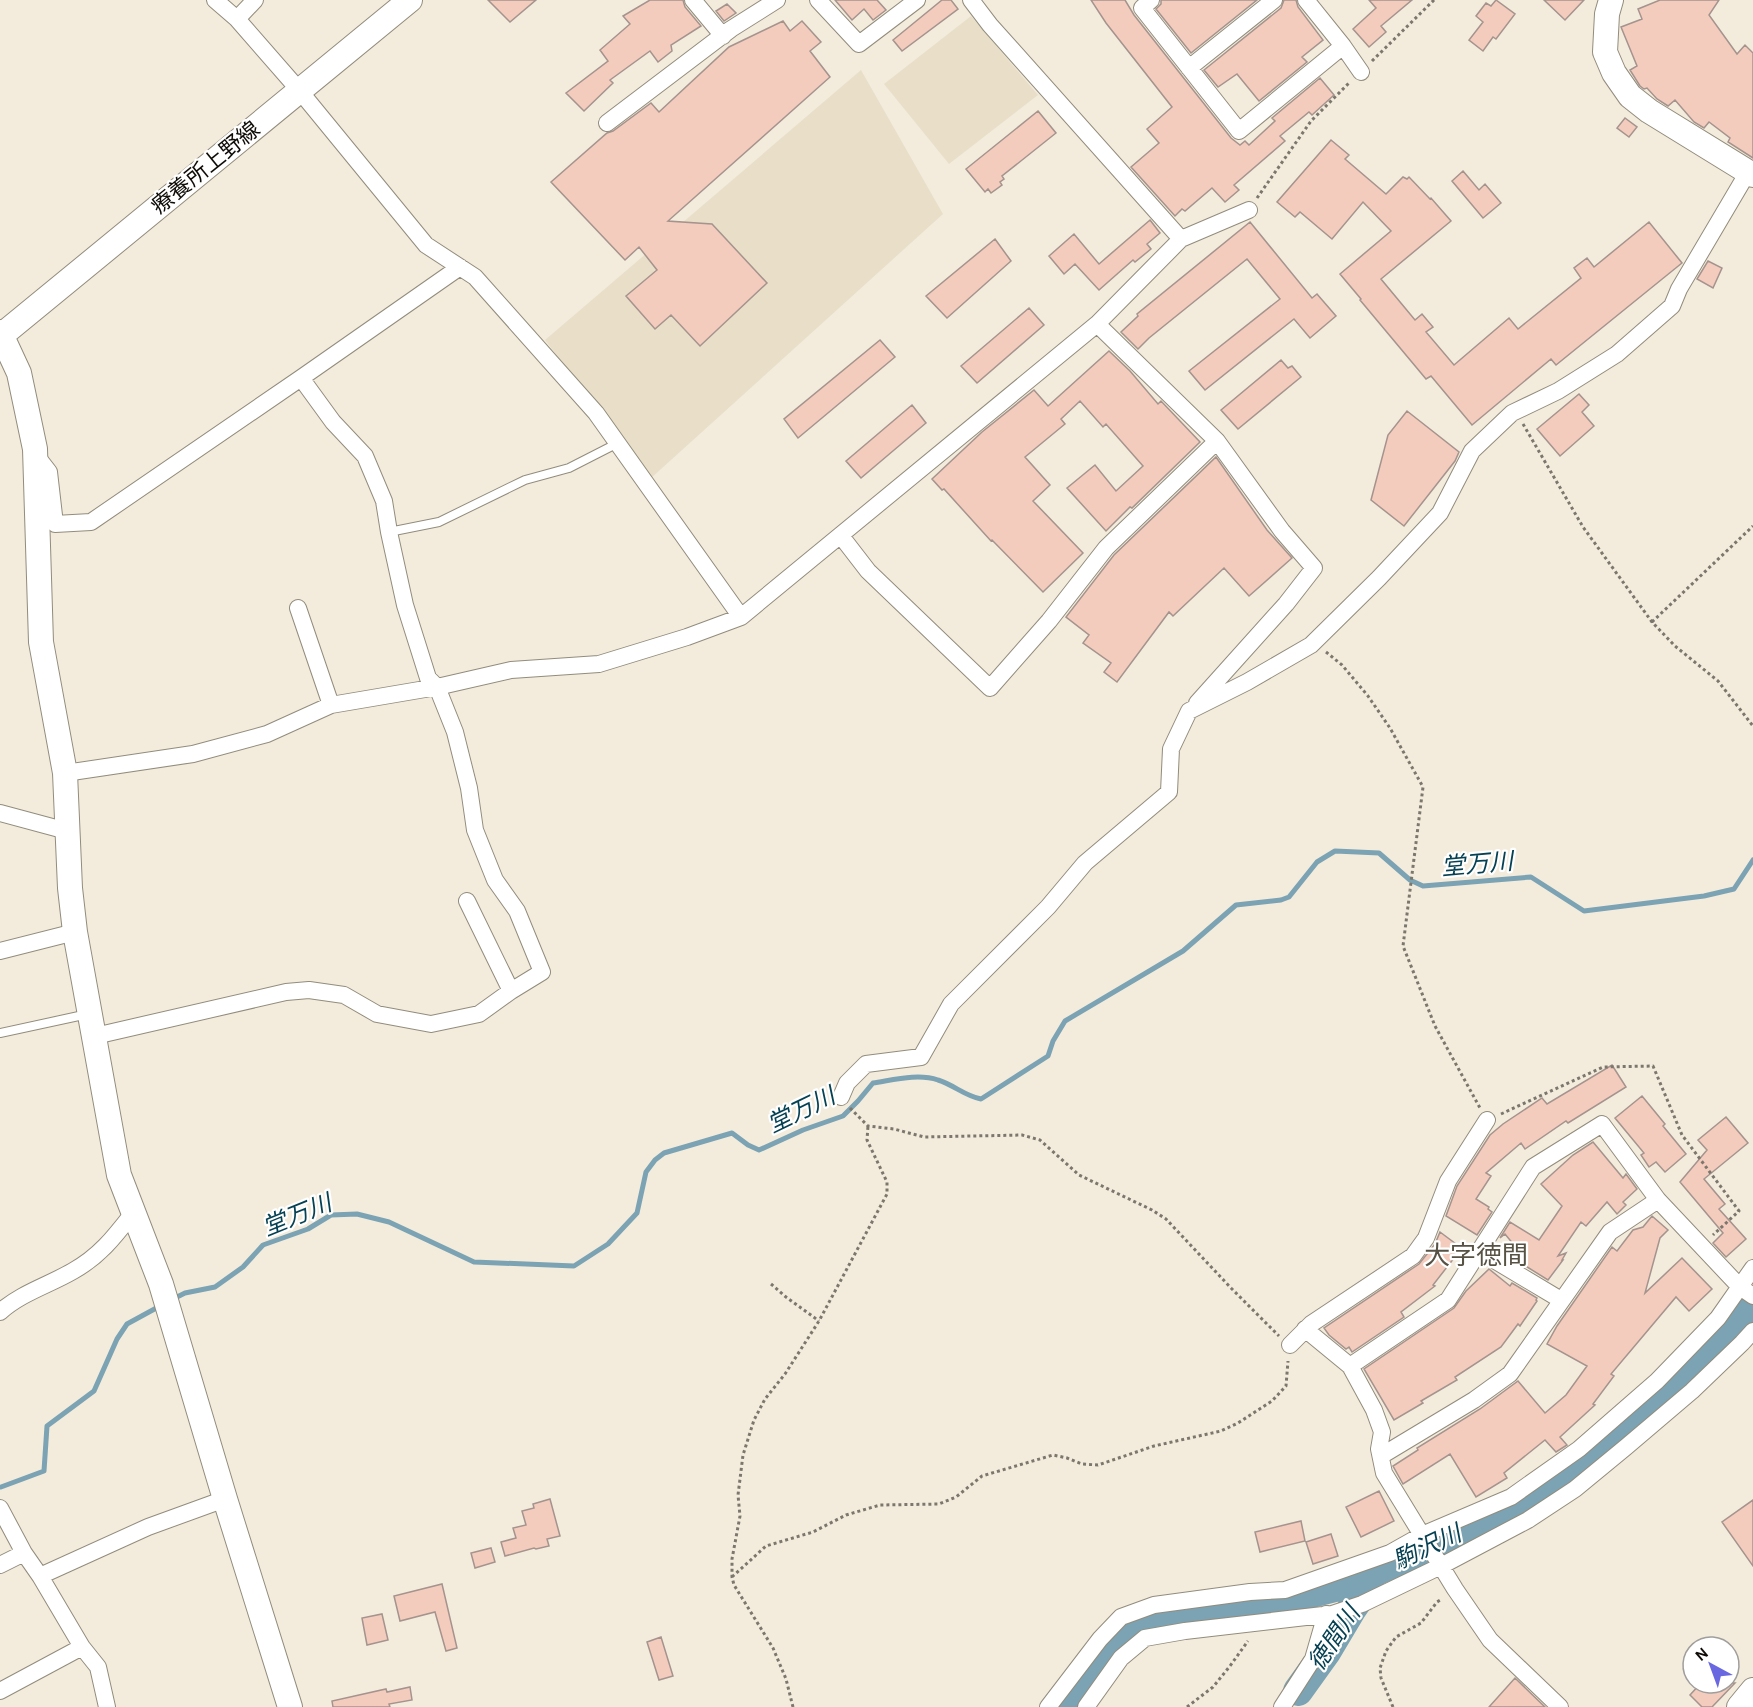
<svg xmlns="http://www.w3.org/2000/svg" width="1753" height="1707" font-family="Karla,'Noto Sans JP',sans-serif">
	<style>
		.built { fill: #e9dfc8 }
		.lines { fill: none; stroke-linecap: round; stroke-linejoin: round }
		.stream { stroke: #7ba3b3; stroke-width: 5 }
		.river { stroke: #7ba3b3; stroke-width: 30 }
		.building { fill: #f3ccbd; stroke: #a5938d; stroke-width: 1.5 }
		.lane-casing { stroke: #928c7d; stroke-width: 10 }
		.street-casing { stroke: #928c7d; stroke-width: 18 }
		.secondary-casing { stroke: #928c7d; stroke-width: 26 }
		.path { stroke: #7c776d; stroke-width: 3; stroke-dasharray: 3 3; stroke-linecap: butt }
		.lane { stroke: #fff; stroke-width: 8 }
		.street { stroke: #fff; stroke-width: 16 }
		.secondary { stroke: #fff; stroke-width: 24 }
		.labels { text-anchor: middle; stroke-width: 4.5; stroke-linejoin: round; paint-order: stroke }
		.street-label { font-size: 22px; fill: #0f0c07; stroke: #fff }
		.water-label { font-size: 24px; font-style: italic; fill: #054153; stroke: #fff }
		.quarter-label { font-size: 26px; fill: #575244; stroke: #fff }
	</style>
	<rect width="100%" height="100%" fill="#f3ecdc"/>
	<!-- built -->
	<path class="built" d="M971,16L1038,95L949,164L884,84Z
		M861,70L943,214L650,479L545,340Z"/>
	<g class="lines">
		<!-- stream -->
		<path class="stream" d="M171,1300L185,1293L215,1287L243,1267L263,1245L308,1229L331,1215L357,1214L389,1222L474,1262L574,1266L608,1244L637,1213L646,1172L655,1160L664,1153L732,1133L748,1145L759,1150L803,1130L843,1116L858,1101L873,1083C893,1080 918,1073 938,1080C954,1085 965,1096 981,1099L1048,1056L1053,1041L1065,1021L1183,951L1236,905L1281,900L1289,897L1317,862L1335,851L1379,853L1410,880L1423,886L1531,877L1584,911L1704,896L1734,889L1753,860
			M1,1487L44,1471L47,1426L94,1391L117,1339L127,1324L160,1306"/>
		<!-- river -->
		<path class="river" d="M1298,1691L1326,1652L1351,1610L1369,1584
			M1071,1707L1110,1649L1156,1618L1217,1617L1343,1585L1434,1546L1515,1507L1668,1394L1749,1314L1753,1307"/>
	</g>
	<!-- building -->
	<path class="building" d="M488,0H536L510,22Z
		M650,0H683L685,7L701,26L671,45L672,51L658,62L650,51L610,80L613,83L584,111L566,93L608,61L600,50L630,24L623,16Z
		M835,0H877L886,10L873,20L864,9L852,20Z
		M942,0H951L958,9L902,51L893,40Z
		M1091,0H1125L1134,15L1231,138L1240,145L1245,141L1249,145L1275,121L1272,118L1320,78L1334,95L1312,115L1309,112L1280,136L1285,141L1234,185L1239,190L1225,202L1212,188L1185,211L1182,209L1175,216L1131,167L1159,143L1147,129L1172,107L1106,23Z
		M1161,0H1257L1191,53L1156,9L1161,4Z
		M1284,0H1296L1298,7L1323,40L1302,57L1307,62L1259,101L1237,74L1218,87L1204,70L1281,8Z
		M1369,0H1412L1381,26L1386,32L1369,47L1353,29L1376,8Z
		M1496,0L1515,14L1496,39L1493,37L1483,51L1469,40L1483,22L1476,16L1486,3L1491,6Z
		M1544,0H1584L1565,20Z
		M1660,0H1719L1709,15L1737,54L1745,45L1753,53V158L1728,142L1730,138L1709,122L1704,128L1694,122L1675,100L1668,106L1657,99L1647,88L1644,89L1640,86L1630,70L1637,66L1621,27L1642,19L1638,9Z
		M727,4L736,13L724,21L716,11Z
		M783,21L790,31L802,21L821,42L810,51L830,77L668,221L712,224L767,283L700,346L671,315L655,329L626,296L657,270L639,247L625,260L551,182L607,133L613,131L651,103L659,112L729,47Z
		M1038,111L1056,133L1002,176L1004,179L1000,182L1002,185L991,193L988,189L985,192L966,169Z
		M1625,118L1637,127L1629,137L1617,128Z
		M1331,140L1349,155L1345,159L1386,194L1403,177L1407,179L1409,177L1430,199L1431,198L1451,221L1381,279L1415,320L1422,314L1433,327L1426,332L1454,365L1509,318L1518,329L1581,278L1574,268L1587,258L1594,267L1649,222L1682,263L1556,365L1551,359L1472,425L1431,376L1426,379L1360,300L1361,299L1340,274L1391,231L1363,202L1332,239L1300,212L1295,217L1277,202Z
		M1463,171L1479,190L1485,184L1501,203L1483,218L1452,181Z
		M1150,220L1160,233L1147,244L1151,249L1135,262L1133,260L1099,290L1075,264L1064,274L1049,256L1074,234L1099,264Z
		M1250,222L1312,298L1317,294L1336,316L1310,338L1294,319L1205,390L1189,371L1280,299L1247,259L1149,338L1138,349L1121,332L1138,316L1137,314Z
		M995,239L1011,261L947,318L926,296Z
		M1708,261L1722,268L1713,288L1697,279Z
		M1029,308L1044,325L977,383L961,366Z
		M880,340L895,357L798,438L784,419Z
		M1109,351L1130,371L1158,404L1161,401L1200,442L1132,508L1130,507L1106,531L1067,488L1095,465L1116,491L1143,466L1106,424L1103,427L1080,401L1061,419L1065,424L1025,457L1050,485L1033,501L1083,553L1043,592L992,540L991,541L944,489L942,490L932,479L982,432L1034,390L1048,406Z
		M1281,360L1288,368L1292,366L1301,377L1238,429L1221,410Z
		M1579,394L1589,405L1582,412L1594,426L1560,456L1537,429Z
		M912,405L926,423L861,478L846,461Z
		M1407,411L1459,452L1455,461L1404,526L1371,500L1388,435Z
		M1216,457L1267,530L1292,558L1249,596L1224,568L1173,616L1169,612L1117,682L1104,672L1111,663L1083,643L1089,635L1066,617L1114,555Z
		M1612,1065L1626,1087L1568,1123L1566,1121L1525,1149L1521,1143L1486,1173L1491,1176L1476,1199L1489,1207L1488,1209L1492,1212L1477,1235L1446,1216L1457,1186L1490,1135L1503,1124L1542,1098L1547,1104Z
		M1642,1096L1665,1124L1663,1126L1686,1154L1665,1172L1656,1162L1649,1167L1641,1155L1644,1153L1615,1118Z
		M1726,1117L1748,1143L1704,1179L1725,1204L1719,1209L1746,1239L1726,1257L1713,1243L1723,1233L1680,1182L1707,1150L1698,1140Z
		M1593,1142L1623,1178L1626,1174L1637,1189L1623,1202L1626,1205L1617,1214L1607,1202L1586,1226L1581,1222L1558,1256L1566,1253L1562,1260H1563L1548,1280L1524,1265L1525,1263L1506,1252L1514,1245L1505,1234L1500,1238L1510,1222L1539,1240L1562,1206L1541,1184L1573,1155Z
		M1652,1216L1668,1230L1660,1238L1645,1293L1682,1258L1712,1289L1689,1311L1676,1297L1611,1374L1614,1376L1593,1404L1595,1405L1560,1437L1567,1445L1556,1452L1545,1440L1504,1473L1507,1478L1476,1497L1450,1454L1403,1484L1393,1466L1418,1450L1417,1448L1480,1409L1518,1381L1545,1413L1566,1395L1587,1366L1547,1344L1557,1326L1612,1247L1617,1251L1633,1230L1643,1227Z
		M1440,1232L1460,1247L1457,1252L1458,1253L1433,1285L1435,1286L1401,1312L1404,1317L1352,1352L1349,1347L1346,1349L1329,1335L1324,1328L1419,1264L1435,1244Z
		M1489,1269L1510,1286L1512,1283L1537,1298L1536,1300L1537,1301L1520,1326L1518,1324L1501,1347L1455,1377L1457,1380L1421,1401L1423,1403L1394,1420L1364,1369L1454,1308L1466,1291Z
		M1379,1491L1394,1521L1361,1537L1346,1507Z
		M550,1499L560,1536L547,1539L549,1546L536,1549L534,1548L505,1556L501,1542L516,1538L513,1528L526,1525L522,1511L534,1508L533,1504Z
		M1753,1500V1566L1722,1522Z
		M1301,1521L1305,1541L1260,1552L1255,1532Z
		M1331,1534L1338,1556L1313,1564L1306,1542Z
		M491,1548L495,1562L475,1568L471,1553Z
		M442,1584L457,1648L446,1651L435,1612L400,1621L394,1596Z
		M382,1614L388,1640L367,1645L362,1618Z
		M661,1637L673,1676L659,1680L647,1642Z
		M1515,1678L1545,1707H1489Z
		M1701,1683H1735L1712,1707H1702L1690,1695Z
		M410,1687L412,1700L389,1704L390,1707H333L332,1701L386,1689L387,1692Z"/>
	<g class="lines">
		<defs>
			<path id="lane" d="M389,532L439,522L525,480L569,468L618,443
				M0,1033L88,1014"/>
			<path id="street" d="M215,0L237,19L299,90L426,245L475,277L596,413L741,617
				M693,0L723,36
				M818,0L859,44L917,0
				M971,0L990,25L1181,239
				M1151,0L1142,8L1239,131L1343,46L1306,0
				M237,19L255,0
				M1343,46L1361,72
				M1189,68L1274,0
				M607,123L731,29L777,0
				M1097,324L1217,441L1282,531L1314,568L1286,604L1197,703
				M35,454L49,472L55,524L91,522L301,378L460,267
				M841,536L868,571L990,688L1049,621L1106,548L1217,441
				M298,608L331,705
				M65,773L193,754L267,734L331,705L437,687L511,670L599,664L687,637L741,617L1097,324L1181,239L1249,210
				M0,813L67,831
				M467,901L511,991
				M0,951L75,932
				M95,1036L286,992L309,990L344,995L377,1014L431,1024L479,1014L511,991L542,972L517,911L495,880L475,830L469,788L455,732L437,687L428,678L405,605L389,532L384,501L365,456L333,422L301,378
				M841,1097L847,1083L866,1064L921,1057L951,1004L1048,907L1085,863L1169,792L1171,749L1189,711L1247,682L1311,645L1379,578L1440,513L1472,451L1512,413L1558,391L1617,354L1672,306L1679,289L1748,172
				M1479,1251L1561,1300
				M0,1312C21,1293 49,1285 73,1271C100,1256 115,1236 133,1213
				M1305,1329L1350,1366L1374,1410L1382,1432L1379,1449L1384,1473L1455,1589L1490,1640L1560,1707
				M1290,1345L1311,1324L1413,1256L1426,1238L1448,1181L1487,1120
				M1350,1366L1448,1300L1533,1167L1602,1124L1658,1200L1740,1287L1753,1296
				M1381,1456L1474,1400L1510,1374L1610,1232L1658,1200
				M0,1508L24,1553L40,1576L82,1647L98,1667L107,1707
				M0,1565L24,1553
				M40,1576L148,1527L225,1499
				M0,1691L82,1647
				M1048,1707L1100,1639L1121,1617L1154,1605L1250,1592L1285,1590L1390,1553L1422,1535L1511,1497L1579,1449L1657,1381L1718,1318L1753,1268
				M1086,1707L1121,1658L1145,1638L1185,1631L1332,1614L1362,1604L1441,1566L1528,1520L1575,1489L1626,1447L1692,1391L1742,1343L1753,1331
				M1282,1707L1313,1659L1326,1614"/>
			<path id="secondary" d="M1611,0L1607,14L1605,52L1614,73L1630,96L1649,111L1753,175
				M0,332L19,373L35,449L41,642L65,773L70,888L75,932L119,1175L161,1284L225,1499L290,1707
				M2,335L410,0
				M1739,1707L1753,1690"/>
		</defs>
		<!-- lane casing -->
		<use href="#lane" class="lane-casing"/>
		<!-- street casing -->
		<use href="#street" class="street-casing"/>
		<!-- secondary casing -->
		<use href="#secondary" class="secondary-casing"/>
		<!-- path -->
		<path class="path" d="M1372,61L1434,0
			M1257,198L1311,121L1350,82
			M1523,424L1583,527L1652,622L1675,646L1718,681L1753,726
			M1652,622L1753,526
			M1326,652L1342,665L1368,696L1390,728L1423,787L1403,946L1435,1026L1480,1108
			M850,1108L868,1126L894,1129L924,1137L1022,1135L1040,1140L1079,1175L1152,1210L1166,1219L1231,1288L1279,1336
			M1501,1114L1603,1067L1653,1066L1682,1135L1739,1211L1713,1235
			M771,1284L786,1297L819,1321
			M732,1577L766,1546L813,1532L846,1515L880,1505L939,1504L956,1497L982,1476L1053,1455L1067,1458L1082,1464L1098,1465L1154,1446L1221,1431L1238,1423L1272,1401L1286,1386L1288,1361
			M793,1707L786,1679L773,1648L734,1585L732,1577V1559L740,1516L738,1495L743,1455L754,1420L765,1399L785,1374L819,1321L887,1194V1182L867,1140L868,1126
			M1187,1707L1213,1687L1230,1666L1248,1641
			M1393,1707L1381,1678L1380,1668L1386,1651L1396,1637L1421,1623L1437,1602L1442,1599"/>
		<!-- lane -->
		<use href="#lane" class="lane"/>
		<!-- street -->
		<use href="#street" class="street"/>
		<!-- secondary -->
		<use href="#secondary" class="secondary"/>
	</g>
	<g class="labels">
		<!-- street labels -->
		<g class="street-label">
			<text transform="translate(205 167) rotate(-39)" y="8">療養所上野線</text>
		</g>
		<!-- water labels -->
		<g class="water-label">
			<text transform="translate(1477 864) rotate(-5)" y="8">堂万川</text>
			<text transform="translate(801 1110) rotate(-26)" y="8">堂万川</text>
			<text transform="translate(297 1215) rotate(-22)" y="8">堂万川</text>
			<text transform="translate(1427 1547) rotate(-25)" y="8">駒沢川</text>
			<text transform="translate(1334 1638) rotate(-56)" y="8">徳間川</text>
		</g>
		<!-- quarter labels -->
		<g class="quarter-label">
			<text x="1476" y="1264">大字徳間</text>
		</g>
	</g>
	<!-- north arrow -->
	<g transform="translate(1711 1665) rotate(319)"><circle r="28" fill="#ffffff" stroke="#9f9e9c" stroke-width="1.5"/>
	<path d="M0-4.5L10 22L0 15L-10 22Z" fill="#6a68e1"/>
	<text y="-9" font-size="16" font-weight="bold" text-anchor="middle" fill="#0f0c07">N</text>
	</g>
</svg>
